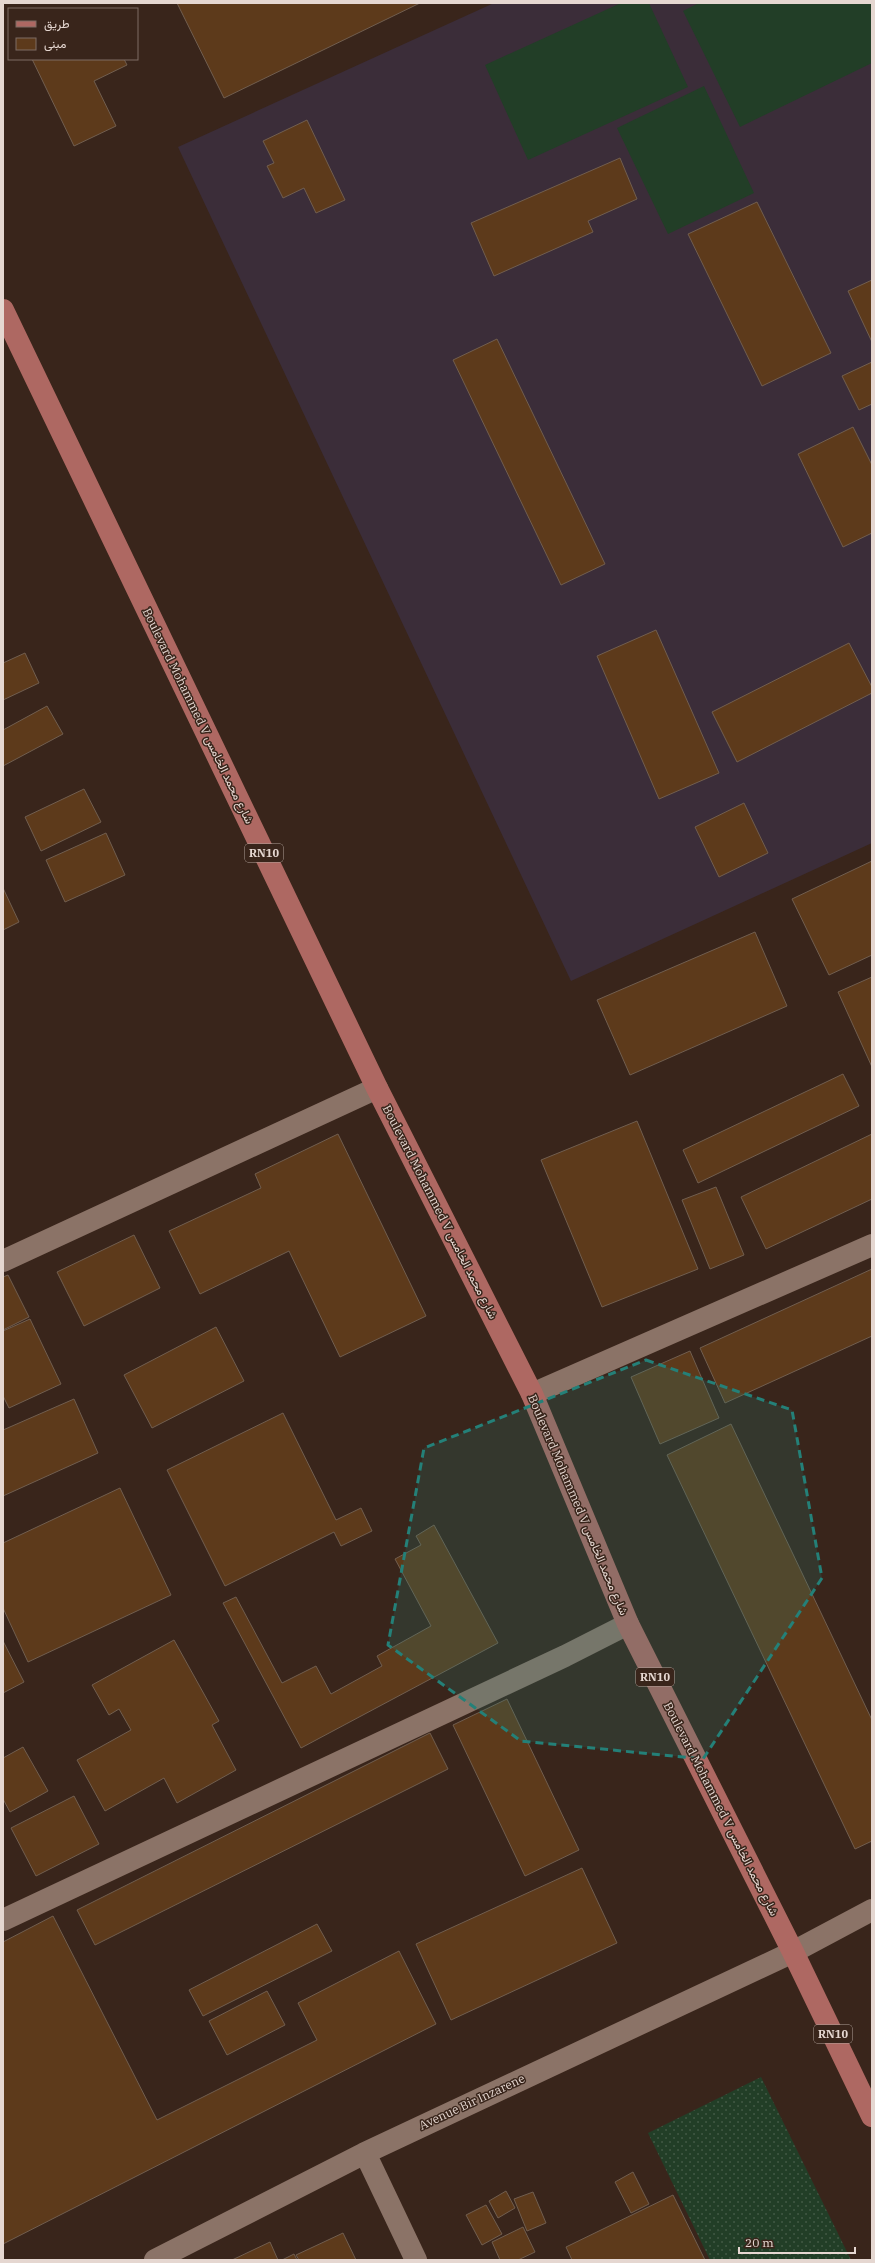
<svg xmlns="http://www.w3.org/2000/svg" width="875" height="2263" font-family="'IBM Plex Serif',Vazirmatn,serif">
	<style>
		.education { fill: #3b2d39 }
		.grass { fill: #223e27 }
		.garden { fill: url(#garden-dots) }
		.building { fill: #5d3a1b; stroke: #715e4f }
		.lines { fill: none; stroke-linecap: round; stroke-linejoin: round }
		.minor { stroke: #8b7367; stroke-width: 22 }
		.major { stroke: #ae6862; stroke-width: 22 }
		.marked { fill: #248078; fill-opacity: 0.2; stroke: #248078; stroke-width: 3; stroke-dasharray: 8 5; stroke-linejoin: round }
		.labels { text-anchor: middle; stroke-width: 3; stroke-linejoin: round; paint-order: stroke }
		.shield { fill: #39251b; stroke: #b1a29a; stroke-width: 1 }
		.shield-label { font-size: 11px; font-weight: bold; fill: #e5d7d1 }
		.street-label { font-size: 12px; fill: #e5d7d1; stroke: #39251b }
	</style>
	<defs>
		<pattern id="garden-dots" width="8" height="8" patternUnits="userSpaceOnUse"><rect width="8" height="8" fill="#223e27"/><path d="M2 2h.1M6 6h.1" fill="none" stroke="#425945" stroke-width="1.8" stroke-linecap="round"/></pattern>
	</defs>
	<rect width="100%" height="100%" fill="#39251b"/>
	<!-- education -->
	<path class="education" d="M494,3H872V843L571,981L178,147Z"/>
	<!-- grass -->
	<path class="grass" d="M621,3H649L688,87L528,160L485,65Z
		M699,3H872V63L740,127L683,11Z
		M704,86L754,193L668,234L617,128Z"/>
	<!-- garden -->
	<path class="garden" d="M761,2077L851,2260H710L648,2133Z"/>
	<!-- building -->
	<path class="building" d="M177,3H420L224,98Z
		M32,59H124L127,65L94,81L116,126L74,146Z
		M307,120L345,200L316,213L304,188L283,198L267,166L274,163L263,141Z
		M620,158L637,199L588,221L593,232L494,276L471,223Z
		M757,202L831,353L762,386L688,234Z
		M872,280V342L848,291Z
		M497,339L605,564L561,585L453,360Z
		M872,362V404L859,410L842,376Z
		M853,427L872,465V533L843,547L798,454Z
		M656,630L719,773L659,799L597,656Z
		M849,643L872,687V693L737,762L712,712Z
		M25,653L39,683L3,700V663Z
		M47,706L63,734L3,766V730Z
		M84,789L101,822L41,851L25,817Z
		M744,803L768,853L719,877L695,827Z
		M106,833L125,875L65,902L46,860Z
		M872,861V955L829,975L792,899Z
		M3,888L19,922L3,930Z
		M755,932L787,1006L630,1075L597,1000Z
		M872,977V1067L838,992Z
		M843,1074L859,1106L698,1183L683,1150Z
		M637,1121L698,1269L602,1307L541,1160Z
		M338,1134L426,1316L340,1357L289,1251L200,1294L169,1231L261,1188L255,1174Z
		M872,1134V1199L766,1249L741,1197Z
		M716,1187L744,1255L710,1269L682,1200Z
		M134,1235L160,1288L84,1326L57,1272Z
		M872,1269V1336L725,1403L700,1348Z
		M8,1275L29,1317L3,1330V1277Z
		M30,1319L61,1384L9,1408L3,1396V1331Z
		M216,1327L244,1381L152,1428L124,1375Z
		M690,1351L719,1418L660,1444L631,1377Z
		M74,1399L98,1453L3,1496V1430Z
		M283,1413L336,1520L361,1508L372,1531L341,1546L334,1532L225,1586L167,1470Z
		M731,1424L872,1720V1841L855,1849L667,1455Z
		M120,1488L171,1595L28,1662L3,1608V1543Z
		M434,1525L498,1643L301,1748L223,1603L236,1597L282,1683L316,1666L331,1694L382,1666L377,1656L431,1626L395,1559L421,1545L416,1536Z
		M174,1640L219,1721L212,1725L236,1770L177,1803L164,1778L105,1811L77,1760L131,1730L119,1709L109,1715L92,1685Z
		M3,1641L24,1682L3,1693Z
		M507,1699L579,1850L525,1876L453,1725Z
		M430,1733L448,1769L95,1945L77,1910Z
		M23,1747L48,1791L10,1812L3,1799V1758Z
		M74,1796L99,1844L36,1876L11,1828Z
		M582,1868L617,1943L451,2020L416,1944Z
		M53,1916L157,2120L317,2040L298,2003L399,1951L436,2024L3,2244V1942Z
		M317,1924L332,1951L203,2016L189,1990Z
		M267,1991L285,2025L227,2055L209,2021Z
		M633,2172L649,2204L631,2213L615,2182Z
		M506,2191L515,2208L498,2218L489,2201Z
		M533,2192L546,2223L527,2231L514,2199Z
		M673,2195L705,2260H572L566,2247Z
		M486,2205L502,2234L482,2245L466,2215Z
		M523,2227L535,2252L518,2260H500L492,2242Z
		M343,2233L356,2260H299L296,2255Z
		M270,2242L278,2260H232Z
		M294,2254L297,2260H282Z"/>
	<g class="lines">
		<!-- minor -->
		<path class="minor" d="M3,1261L377,1088
			M532,1394L872,1245
			M3,1920L565,1656L628,1624
			M365,2153L416,2260
			M155,2260L365,2153L793,1952L872,1910"/>
		<!-- major -->
		<path class="major" d="M3,310L377,1088L532,1394L628,1624L793,1952L872,2116"/>
	</g>
	<!-- marked area -->
	<path class="marked" d="M646,1360L792,1410L822,1578L703,1759L521,1741L388,1645L424,1448Z"/>
	<g class="labels">
		<!-- shield labels -->
		<g class="shield">
			<rect x="245" y="844" width="38" height="18" rx="3"/>
			<rect x="636" y="1668" width="38" height="18" rx="3"/>
			<rect x="814" y="2025" width="38" height="18" rx="3"/>
		</g>
		<g class="shield-label">
			<text x="264" y="857">RN10</text>
			<text x="655" y="1681">RN10</text>
			<text x="833" y="2038">RN10</text>
		</g>
		<!-- street labels -->
		<g class="street-label">
			<text transform="translate(198 716) rotate(64)" y="4">Boulevard Mohammed V شارع محمد الخامس</text>
			<text transform="translate(440 1212) rotate(63)" y="4">Boulevard Mohammed V شارع محمد الخامس</text>
			<text transform="translate(578 1505) rotate(67)" y="4">Boulevard Mohammed V شارع محمد الخامس</text>
			<text transform="translate(721 1809) rotate(63)" y="4">Boulevard Mohammed V شارع محمد الخامس</text>
			<text transform="translate(472 2102) rotate(-25)" y="4">Avenue Bir Inzarene</text>
		</g>
	</g>
	<!-- border -->
	<rect width="875" height="2263" fill="none" stroke="#e5d7d1" stroke-width="8"/>
	<!-- legend -->
	<rect x="8" y="8" width="130" height="52" fill="#39251b" stroke="#7e6c64"/>
	<rect x="16" y="21" width="20" height="6" fill="#ae6862" stroke="#7e6c64"/>
	<text x="44" y="28" font-size="12" fill="#e5d7d1">طريق</text>
	<rect x="16" y="38" width="20" height="12" fill="#5d3a1b" stroke="#7e6c64"/>
	<text x="44" y="48" font-size="12" fill="#e5d7d1">مبنى</text>
	<!-- scale -->
	<path d="M739 2247v6h116v-6" fill="none" stroke="#e5d7d1" stroke-width="2"/>
	<text x="745" y="2247" font-size="12" fill="#e5d7d1" stroke="#39251b" stroke-width="3" paint-order="stroke">20 m</text>
</svg>
